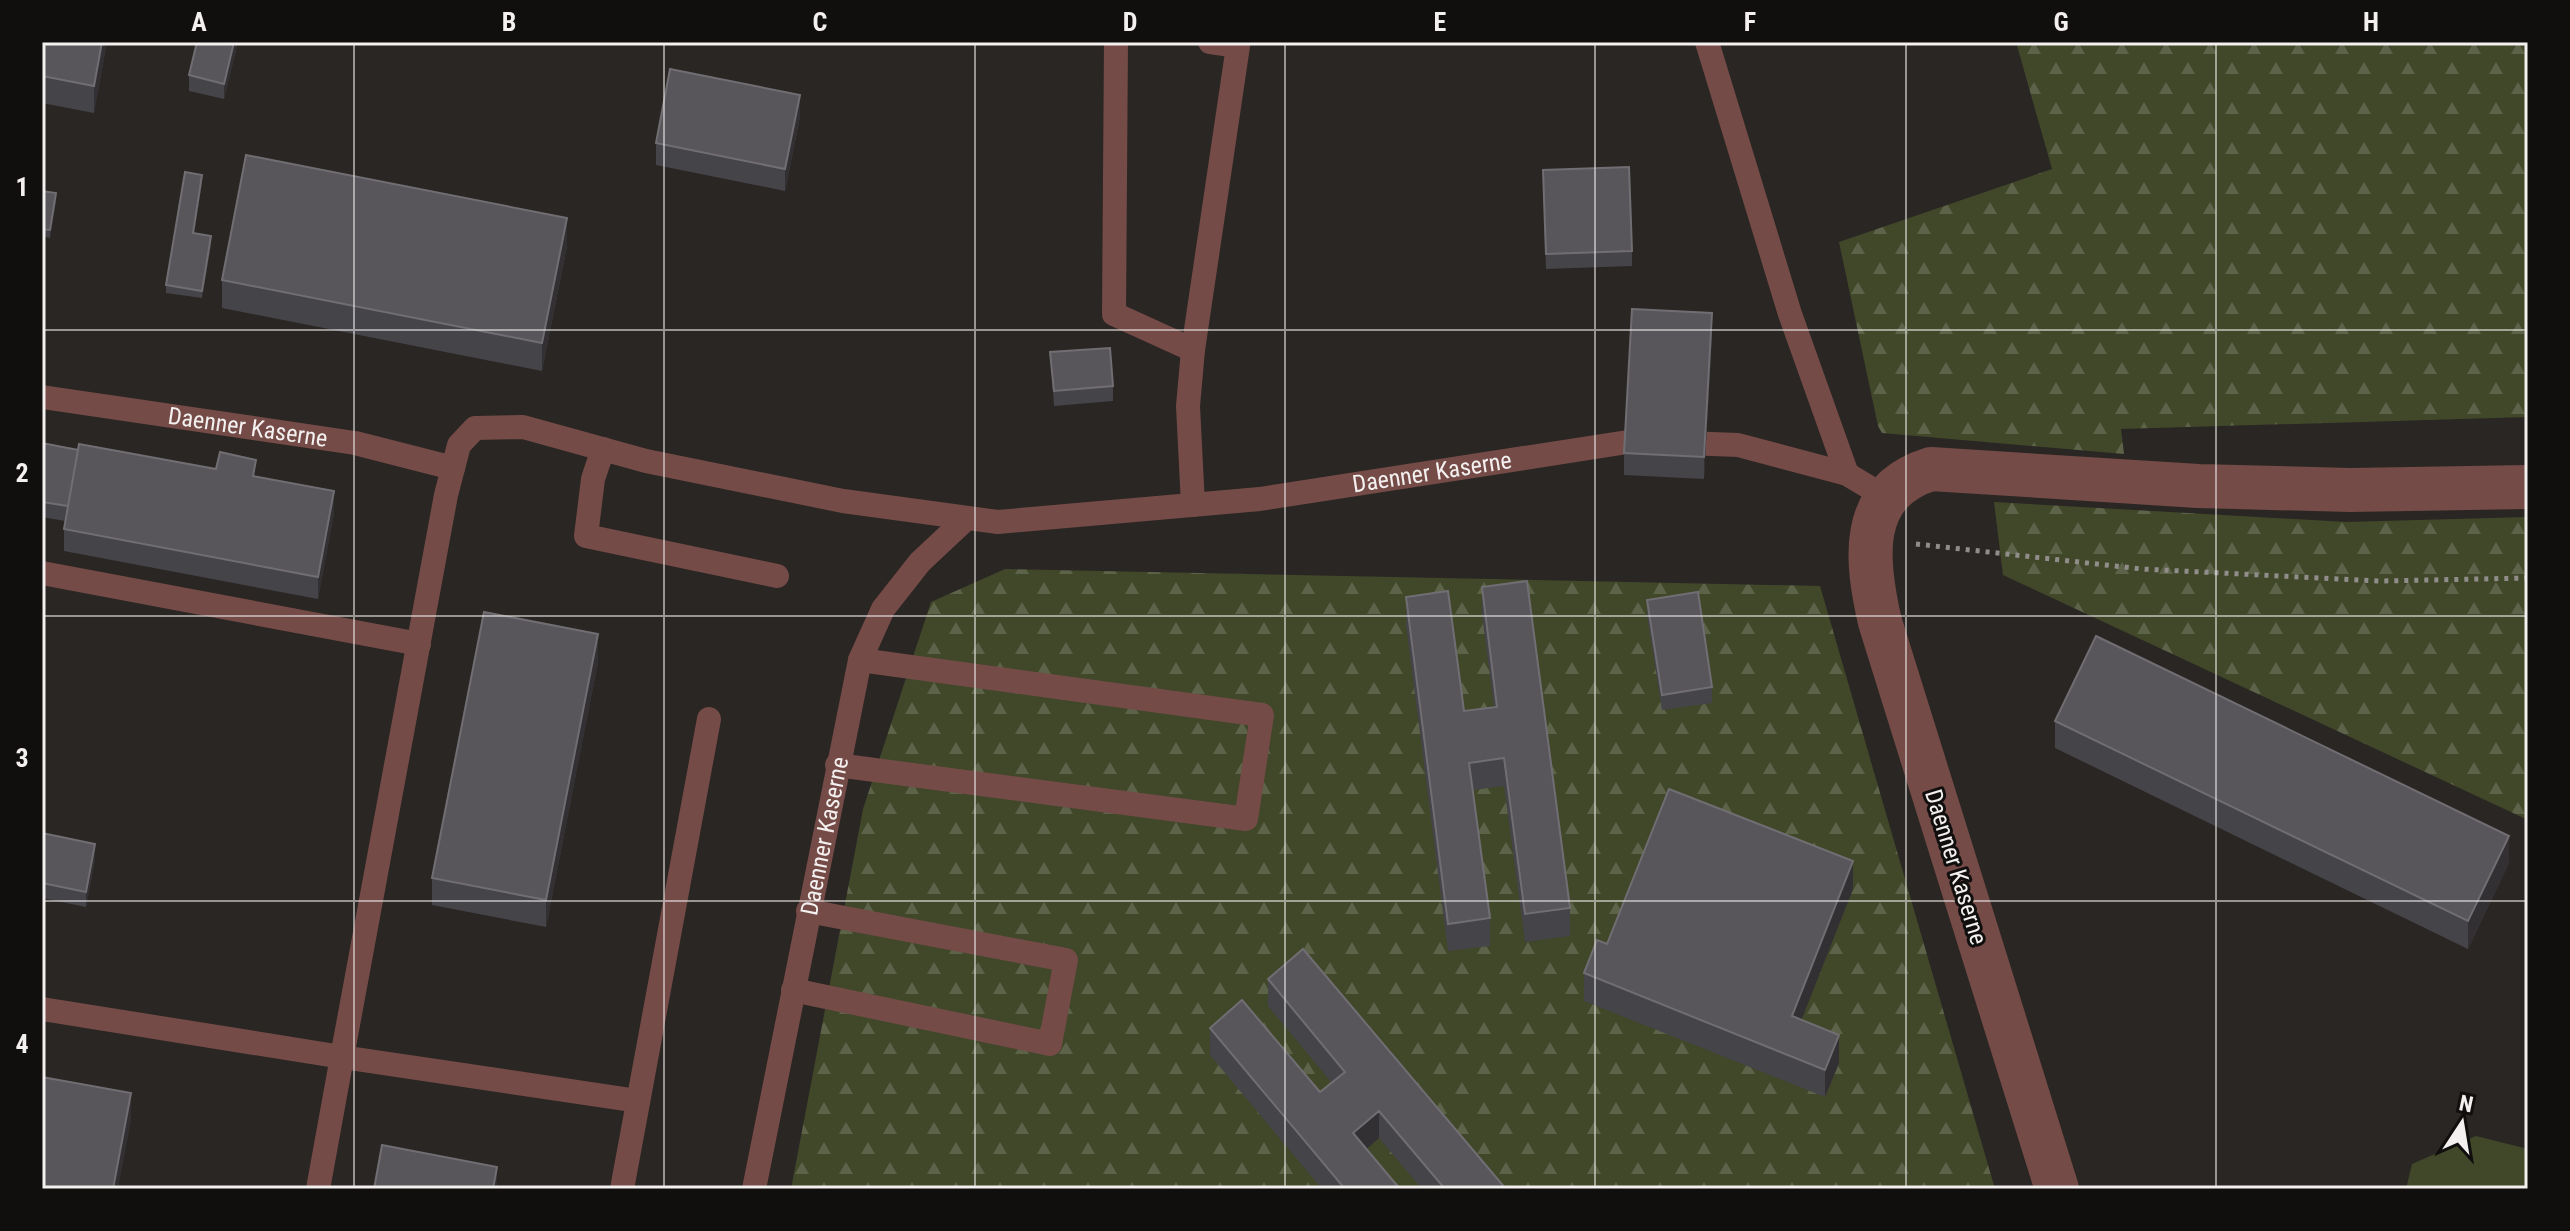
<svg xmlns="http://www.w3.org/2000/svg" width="2570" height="1231" font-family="'Roboto Condensed',sans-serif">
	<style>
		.forest { fill: url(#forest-firs) }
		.green { fill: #404829 }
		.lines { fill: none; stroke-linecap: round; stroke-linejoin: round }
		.path { stroke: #918d8b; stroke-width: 5; stroke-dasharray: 4 6; stroke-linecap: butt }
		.service { stroke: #744b47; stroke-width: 24 }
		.minor { stroke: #744b47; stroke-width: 44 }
		.wall { fill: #454449 }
		.shaded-wall { fill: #323032 }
		.building { fill: #58565a; stroke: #706e72; stroke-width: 2 }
		.grid { fill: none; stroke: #f3f0ef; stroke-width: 2; stroke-opacity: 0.55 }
		.labels { text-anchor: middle; stroke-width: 6; stroke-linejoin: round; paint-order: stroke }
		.street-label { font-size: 24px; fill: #f3f0ef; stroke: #110f0e }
		.neatline { fill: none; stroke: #f3f0ef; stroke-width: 3 }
		.grid-label { font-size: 26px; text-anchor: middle; font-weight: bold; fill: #f3f0ef }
	</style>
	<defs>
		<pattern id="forest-firs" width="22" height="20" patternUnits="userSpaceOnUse" patternTransform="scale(2)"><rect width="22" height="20" fill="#404829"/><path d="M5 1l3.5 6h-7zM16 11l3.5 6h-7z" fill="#5c6348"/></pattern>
	</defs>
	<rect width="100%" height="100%" fill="#2a2623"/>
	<!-- forest -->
	<path class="forest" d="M2016,42H2528V417L2121,429L2124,454L1882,433L1878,426L1839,242L2052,169Z
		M1994,502L2346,522L2528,517V820L2003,575Z
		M1005,569L1820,586L1995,1189H791L863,809L931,602Z"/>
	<!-- green -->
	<path class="green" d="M2476,1136L2528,1149V1189H2406L2412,1164Z"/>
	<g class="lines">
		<!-- path -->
		<path class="path" d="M1916,544L2142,569L2380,581L2528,578"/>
		<!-- service -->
		<g class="service">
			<path d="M1116,42L1114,314L1193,350"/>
			<path d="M1707,42L1790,314L1847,474"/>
			<path id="s1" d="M42,397L355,443L453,468"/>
			<path d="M603,449L593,479L586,536L777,576"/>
			<path d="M1193,505L1188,406L1193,350L1238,46L1210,42"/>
			<path d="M42,573L419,644"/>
			<path d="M837,765L1246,819L1262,715L860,660"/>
			<path d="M793,990L1050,1044L1066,960L808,911"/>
			<path d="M42,1009L342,1057L318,1189"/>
			<path id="s2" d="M638,1101L342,1057L446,495L459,445L475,428L523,427L646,461L843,501L998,522L1260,499L1634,441L1738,445L1847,474L1887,498"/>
			<path d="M622,1189L709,719"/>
			<path id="s3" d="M754,1189L860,660L883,609L920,562L967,518"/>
		</g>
		<!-- minor -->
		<path class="minor" d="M2057,1189L1880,622C1866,561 1857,492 1931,469L2198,486L2350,490L2528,487"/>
	</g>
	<!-- wall -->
	<path class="wall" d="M42,42H107L94,113L42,103Z
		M238,42L224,99L189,91V75Z
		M800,117L785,191L656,165V143Z
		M202,183L194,233L211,244L202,298L166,293V285Z
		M1543,185L1632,251V266L1546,269Z
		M42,191L56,201L50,238L42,236Z
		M567,246L542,371L222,308V280Z
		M1712,335L1704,479L1624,475V453Z
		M1050,352L1113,386V401L1054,406Z
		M42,443L256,477L334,513L318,599L64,551V529L65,521L42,517Z
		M1482,587L1570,908V936L1525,942L1504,786L1473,790L1490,918V946L1448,951L1406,625V597L1464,711L1494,707L1482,615Z
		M1647,600L1712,687V703L1662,710L1647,615Z
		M598,662L546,927L432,905V878Z
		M2055,721L2509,863L2468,949L2055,748Z
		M42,833L95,859L86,907L42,898Z
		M1853,889L1801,1020L1839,1063L1825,1097L1584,1001V973Z
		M1268,979L1506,1189H1422L1379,1138L1366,1149L1400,1189H1322L1210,1055V1028L1320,1092L1332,1083L1268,1006Z"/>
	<!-- shaded-wall -->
	<path class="shaded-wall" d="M102,42H107L94,113V86Z
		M234,42H238L224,99V84Z
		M800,95V117L785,191V169Z
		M202,175V183L193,241V233Z
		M56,193V201L50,238V230Z
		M567,218V246L542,371V343Z
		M211,236V244L202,298V291Z
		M1712,313V335L1704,479V457Z
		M334,491V513L318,599V577Z
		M598,634V662L546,927V900Z
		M2509,836V863L2468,949V921Z
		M95,844V859L86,907V892Z
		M1853,861V889L1792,1044V1016Z
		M1839,1035V1063L1825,1097V1070Z
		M131,1093V1121L118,1189H113Z
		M1379,1111V1138L1353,1161V1133Z
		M497,1167V1189H493Z"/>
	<!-- building -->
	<path class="building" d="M42,42H102L94,86L42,76Z
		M197,42H234L224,84L189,75Z
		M670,69L800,95L785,169L656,143Z
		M246,155L567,218L542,343L222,280Z
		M1629,167L1632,251L1546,254L1543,170Z
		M185,172L202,175L193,233L211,236L202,291L166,285Z
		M42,191L56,193L50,230L42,229Z
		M1632,309L1712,313L1704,457L1624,453Z
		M1110,348L1113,386L1054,391L1050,352Z
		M42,443L78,450L68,506L42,502Z
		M79,444L216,469L220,452L256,460L253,476L334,491L318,577L64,529Z
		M1527,581L1570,908L1525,914L1504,758L1469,763L1490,918L1448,924L1406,597L1448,591L1464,711L1497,707L1482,587Z
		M1698,592L1712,687L1662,695L1647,600Z
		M484,612L598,634L546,900L432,878Z
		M2096,636L2509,836L2468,921L2055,721Z
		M1669,789L1853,861L1792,1016L1839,1035L1825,1070L1584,973L1597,940L1607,944Z
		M42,833L95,844L86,892L42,883Z
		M1303,949L1506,1189H1445L1379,1111L1353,1133L1400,1189H1345L1210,1028L1242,1000L1320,1092L1345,1072L1268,979Z
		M42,1077L131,1093L113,1189H42Z
		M382,1145L497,1167L493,1189H374Z"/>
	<!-- grid -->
	<path class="grid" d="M354,42V1189M664,42V1189M975,42V1189M1285,42V1189M1595,42V1189M1906,42V1189M2216,42V1189M42,330H2528M42,616H2528M42,901H2528"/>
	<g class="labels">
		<!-- street labels -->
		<g class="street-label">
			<text dy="8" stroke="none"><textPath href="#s1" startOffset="208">Daenner Kaserne</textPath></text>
			<text dy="8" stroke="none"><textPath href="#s2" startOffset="1916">Daenner Kaserne</textPath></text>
			<text dy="8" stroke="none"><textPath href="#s3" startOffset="360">Daenner Kaserne</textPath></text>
			<text transform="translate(1956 867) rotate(73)" y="8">Daenner Kaserne</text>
		</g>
	</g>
	<!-- border -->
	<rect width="2570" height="1231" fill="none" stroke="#110f0e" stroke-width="88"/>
	<!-- north arrow -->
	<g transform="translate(2462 1123) rotate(12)" stroke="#110f0e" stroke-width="6" paint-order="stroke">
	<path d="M0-6L14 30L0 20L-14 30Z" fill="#f3f0ef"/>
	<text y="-12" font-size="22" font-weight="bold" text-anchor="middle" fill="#f3f0ef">N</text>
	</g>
	<rect x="44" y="44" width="2482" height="1143" class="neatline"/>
	<g class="grid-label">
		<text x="199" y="31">A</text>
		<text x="509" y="31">B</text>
		<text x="820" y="31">C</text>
		<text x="1130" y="31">D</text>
		<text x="1440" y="31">E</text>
		<text x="1750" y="31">F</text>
		<text x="2061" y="31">G</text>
		<text x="2371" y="31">H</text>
		<text x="22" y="196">1</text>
		<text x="22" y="482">2</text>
		<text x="22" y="767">3</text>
		<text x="22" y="1053">4</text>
	</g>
</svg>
